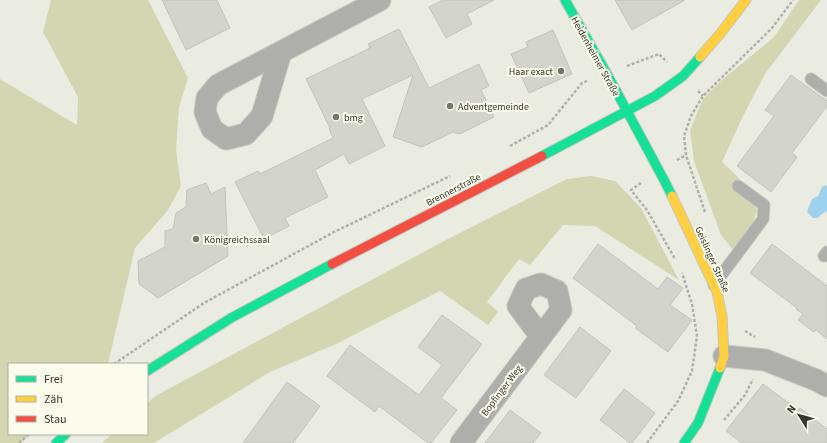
<svg xmlns="http://www.w3.org/2000/svg" width="827" height="443" font-family="'Source Sans 3',sans-serif">
	<style>
		.green { fill: #d4d6b2 }
		.water { fill: #9ed1ee }
		.building { fill: #d3d5cd; stroke: #c3c4bd }
		.lines { fill: none; stroke-linecap: round; stroke-linejoin: round }
		.lane-casing { stroke: #c5c7bf; stroke-width: 13 }
		.street-casing { stroke: #c5c7bf; stroke-width: 23 }
		.fast-casing { stroke: #c5c7bf; stroke-width: 11 }
		.slow-casing { stroke: #c5c7bf; stroke-width: 11 }
		.jam-casing { stroke: #c5c7bf; stroke-width: 11 }
		.path { stroke: #afb0ab; stroke-width: 2.5; stroke-dasharray: 3 2; stroke-linecap: butt }
		.lane { stroke: #aeaeaa; stroke-width: 11 }
		.street { stroke: #aeaeaa; stroke-width: 21 }
		.fast { stroke: #16e098; stroke-width: 9 }
		.slow { stroke: #ffcf43; stroke-width: 9 }
		.jam { stroke: #f24e42; stroke-width: 9 }
		.poi-dot { fill: #76766f; stroke: #fbfcec; stroke-width: 1.5 }
		.labels { text-anchor: middle; stroke-width: 4; stroke-linejoin: round; paint-order: stroke }
		.street-label { font-size: 10px; fill: #373731; stroke: #fbfcec }
		.poi-label { font-size: 10px; fill: #373731; stroke: #fbfcec; text-anchor: start }
	</style>
	<rect width="100%" height="100%" fill="#eaece2"/>
	<!-- green -->
	<path class="green" d="M51,0H148L188,78L179,107L176,150L181,186L168,210L135,248L108,364H9V434H31L21,443H0V79L77,125L78,97L43,32Z
		M799,0H821L765,74L744,114L722,162L737,176L757,210L753,224L733,250L721,235L694,161L690,130L703,99L723,79L774,37Z
		M591,176L615,181L641,208L679,280L595,226L563,225L530,265L519,259L487,302L498,312L488,325L440,291L334,345L270,372L154,443H102L112,434H147V403L157,395L444,241L567,179Z"/>
	<!-- water -->
	<path class="water" d="M825,185L827,186V211L822,214L818,218H813L807,212L810,204L812,199L818,196L822,187Z"/>
	<!-- building -->
	<path class="building" d="M162,0H217L230,28L186,50Z
		M443,0H494L467,14L472,24L446,38L429,7Z
		M615,0H685L632,30Z
		M399,29L429,88L479,64L489,86L481,90L494,117L460,134L453,132L422,147L393,137L413,75L362,99L385,146L349,164L344,154L315,170L328,197L285,218L289,226L264,239L235,182L258,171L260,174L333,138L329,129L330,128L306,79L370,48L368,44Z
		M553,30L572,74L529,93L511,54L528,47L526,42Z
		M791,75L827,101V106L792,153L797,157L771,192L737,166L774,116L765,110Z
		M206,183L211,194L225,187L228,256L158,298L139,284L138,261L165,247V231L173,229L176,213L186,207L187,190Z
		M598,244L658,289L667,277L683,288L670,305L692,320L668,352L635,328L637,326L573,278Z
		M772,244L827,286V339L816,330L814,332L798,320L803,314L796,309L797,308L750,273Z
		M442,315L482,344L441,398L457,410L431,443H428L379,406L375,412L327,376L350,345L419,395L442,365L418,347Z
		M580,327L611,351L576,398L544,375Z
		M287,382L320,406L293,443H243Z
		M763,384L798,410L800,408L827,429V443H742L726,431Z
		M624,389L655,413L632,443H630L600,420Z
		M510,410L541,433L533,443H485Z"/>
	<g class="lines">
		<defs>
			<path id="lane" d="M811,79L827,91
				M824,256L827,252
				M714,285L763,219L764,205L738,186"/>
			<path id="street" d="M281,52L262,116L246,134L226,139L212,129L205,112L207,98L218,85L380,0
				M724,356L765,360L816,380L827,386
				M461,443L561,310L557,291L541,284L526,289L518,306L541,337"/>
			<path id="fast" d="M565,0L607,74L664,180L672,196
				M542,156L655,96L683,76L700,57
				M147,371L231,318L332,264
				M56,443L66,434
				M684,443L698,423L720,368"/>
			<path id="slow" d="M700,57L720,34L746,0
				M672,196L717,292L722,316L724,356L720,368"/>
			<path id="jam" d="M332,264L542,156"/>
		</defs>
		<!-- lane casing -->
		<use href="#lane" class="lane-casing"/>
		<!-- street casing -->
		<use href="#street" class="street-casing"/>
		<!-- fast casing -->
		<use href="#fast" class="fast-casing"/>
		<!-- slow casing -->
		<use href="#slow" class="slow-casing"/>
		<!-- jam casing -->
		<use href="#jam" class="jam-casing"/>
		<!-- path -->
		<path class="path" d="M627,66L659,54L667,62
			M698,91L703,96
			M510,146L548,125L582,83L587,81
			M677,160L686,155
			M641,183L631,190L647,210L675,259
			M705,212L686,155L684,136L691,116L703,96L772,28L793,0
			M745,331L755,337
			M114,364L204,303L334,232L450,176
			M724,420L745,395L753,379
			M19,443L29,434
			M647,443L678,401L692,371L697,336L692,304L682,273"/>
		<!-- lane -->
		<use href="#lane" class="lane"/>
		<!-- street -->
		<use href="#street" class="street"/>
		<!-- fast -->
		<use href="#fast" class="fast"/>
		<!-- slow -->
		<use href="#slow" class="slow"/>
		<!-- jam -->
		<use href="#jam" class="jam"/>
	</g>
	<!-- markers -->
	<g class="poi-dot">
		<circle cx="561" cy="71" r="4"/>
		<circle cx="450" cy="106" r="4"/>
		<circle cx="336" cy="117" r="4"/>
		<circle cx="196" cy="239" r="4"/>
	</g>
	<g class="labels">
		<!-- street labels -->
		<g class="street-label">
			<text transform="translate(596 56) rotate(61)" y="4">Heidenheimer Straße</text>
			<text transform="translate(453 189) rotate(-27)" y="4">Brennerstraße</text>
			<text transform="translate(713 259) rotate(66)" y="4">Geislinger Straße</text>
			<text transform="translate(501 390) rotate(-53)" y="4">Bopfinger Weg</text>
		</g>
		<!-- poi labels -->
		<g class="poi-label">
			<text x="553" y="75" text-anchor="end">Haar exact</text>
			<text x="458" y="110">Adventgemeinde</text>
			<text x="344" y="121">bmg</text>
			<text x="204" y="243">Königreichssaal</text>
		</g>
	</g>
	<!-- legend -->
	<rect x="8" y="363" width="140" height="72" fill="#fbfcec" stroke="#adada1"/>
	<rect x="16" y="376" width="20" height="6" fill="#16e098" stroke="#adada1"/>
	<text x="44" y="383" font-size="12" fill="#373731">Frei</text>
	<rect x="16" y="396" width="20" height="6" fill="#ffcf43" stroke="#adada1"/>
	<text x="44" y="403" font-size="12" fill="#373731">Zäh</text>
	<rect x="16" y="416" width="20" height="6" fill="#f24e42" stroke="#adada1"/>
	<text x="44" y="423" font-size="12" fill="#373731">Stau</text>
	<!-- north arrow -->
	<g transform="translate(799 415) rotate(307)" stroke="#fbfcec" stroke-width="3" paint-order="stroke">
	<path d="M0-3L7 15L0 10L-7 15Z" fill="#373731"/>
	<text y="-6" font-size="11" font-weight="bold" text-anchor="middle" fill="#373731">N</text>
	</g>
</svg>
